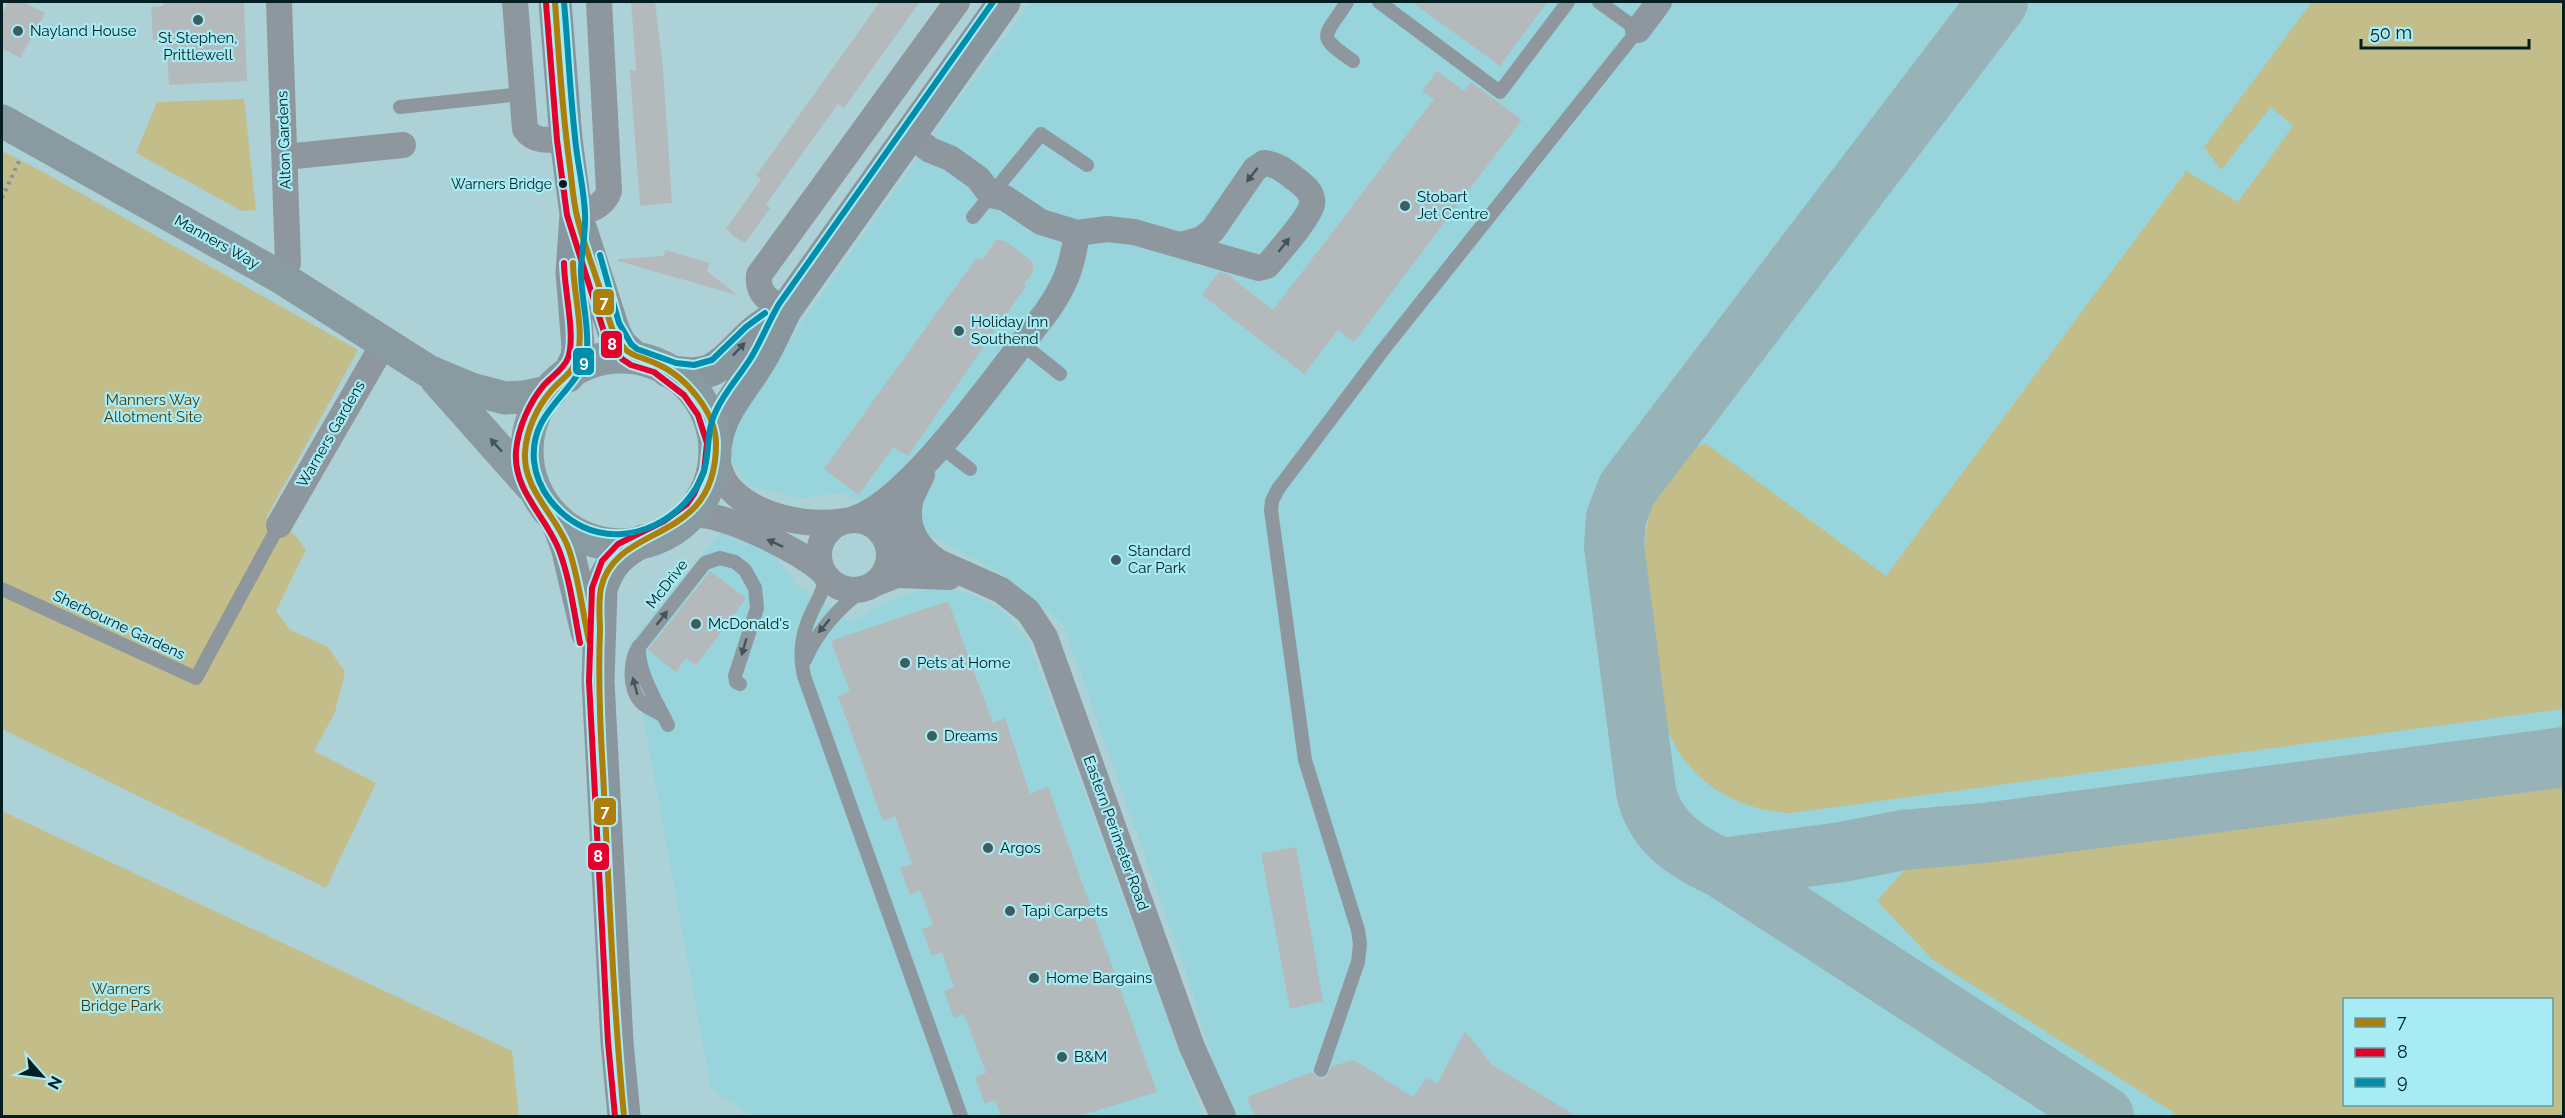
<svg xmlns="http://www.w3.org/2000/svg" width="2565" height="1118" font-family="Raleway,sans-serif">
	<style>
		.built { fill: #98d4dc; fill-rule: evenodd }
		.green { fill: #c3bd8a; fill-rule: evenodd }
		.lines { fill: none; stroke-linecap: round; stroke-linejoin: round }
		.taxiway { stroke: #97b3b8; stroke-width: 60 }
		.building { fill: #b4babb }
		.path { stroke: #869398; stroke-width: 4; stroke-dasharray: 3 4.5; stroke-linecap: butt }
		.lane { stroke: #8f979e; stroke-width: 14 }
		.street { stroke: #8f979e; stroke-width: 26 }
		.secondary { stroke: #8a969e; stroke-width: 33 }
		.primary { stroke: #899aa0; stroke-width: 33 }
		.bus-1-casing { stroke: #a7ebf4; stroke-width: 10 }
		.bus-2-casing { stroke: #a7ebf4; stroke-width: 10 }
		.bus-3-casing { stroke: #a7ebf4; stroke-width: 10 }
		.bus-1 { stroke: #ae7e0a; stroke-width: 6 }
		.bus-2 { stroke: #e4002b; stroke-width: 6 }
		.bus-3 { stroke: #018dac; stroke-width: 6 }
		.oneway { fill: #42555a }
		.oneway2 { fill: #40555a }
		.oneway3 { fill: #3f565b }
		.poi-dot { fill: #3e5d61; stroke: #a7ebf4; stroke-width: 2 }
		.bus-dot { fill: #031f22; stroke: #a7ebf4; stroke-width: 2 }
		.labels { text-anchor: middle; stroke-width: 4.5; stroke-linejoin: round; paint-order: stroke }
		.bus-label { font-size: 14px; fill: #031f22; stroke: #a7ebf4; text-anchor: end }
		.poi-label { font-size: 15px; fill: #031f22; stroke: #a7ebf4; text-anchor: start }
		.street-label { font-size: 15px; fill: #031f22; stroke: #a7ebf4 }
		.park-label { font-size: 15px; fill: #4d3902; stroke: #a7ebf4 }
		.line-badge { stroke: #a7ebf4; stroke-width: 2 }
		.badge-label { font-size: 16px; text-anchor: middle; font-weight: bold; fill: #fff }
	</style>
	<rect width="100%" height="100%" fill="#acd1d6"/>
	<!-- built -->
	<path class="built" d="M1031,2H2563V1116H1229L1187,975L1064,626L1035,599L1000,573L955,548L843,493L799,498L749,485L730,461L735,422L762,380L941,124ZM2344,1000H2552V1104H2344Z
		M720,533L772,552L798,587L852,622L882,604L932,586L969,593L1004,611L1029,642L1203,1116H753L711,1089L630,643Z"/>
	<!-- green -->
	<path class="green" d="M2312,2H2563V709L1791,813C1737,811 1685,780 1667,727C1662,712 1662,692 1660,677C1655,636 1650,594 1644,553C1646,519 1654,482 1681,458C1687,452 1697,448 1705,443L1886,576L2186,171L2238,202L2293,126L2271,107L2221,170L2204,147Z
		M244,99L256,210L242,211L136,153L157,102Z
		M2,151L43,172L358,350L266,518L291,531L306,549L276,611L290,630L328,647L345,672L335,712L314,751L376,783L326,888L2,729Z
		M2552,776L2564,781L2563,1116H2179L1933,960L1877,901L1915,858ZM2344,1000H2552V1104H2344Z
		M2,811L512,1051L519,1116H2Z"/>
	<g class="lines">
		<!-- taxiway -->
		<path class="taxiway" d="M1998,2L1627,489L1616,518L1614,546L1646,791C1654,831 1687,853 1722,868L2104,1116
			M1722,868L1842,852L1903,840L1984,833L2564,757"/>
	</g>
	<!-- building -->
	<path class="building" d="M8,2H23L45,13L20,58L2,48V14Z
		M163,2H244L247,81L169,85L166,39L153,40L151,7L163,6Z
		M631,2H655L663,68L672,203L640,206L630,70H636Z
		M880,2H920L844,108L838,104L766,204L770,208L745,243L735,237L726,229L761,179L756,176Z
		M1412,2H1547L1500,66Z
		M1437,71L1464,91L1471,82L1522,120L1354,342L1338,330L1304,374L1202,295L1219,272L1227,274L1273,310L1434,99L1422,91Z
		M996,240L1005,241L1033,262V272L1024,284L1026,286L908,456L893,447L859,495L824,469L977,257L982,260Z
		M665,250L710,263L707,271L737,295L618,261V259L664,256Z
		M710,571L746,598L696,666L686,658L676,672L648,650Z
		M948,601L993,723L1005,718L1030,794L1048,787L1157,1092L1079,1116H1001L995,1100L985,1104L975,1077L986,1073L964,1014L954,1018L944,991L954,987L942,952L932,956L922,929L933,925L920,890L910,895L900,868L912,864L895,816L883,821L838,696L850,692L831,641Z
		M1296,847L1323,1001L1290,1009L1261,853Z
		M1465,1031L1491,1064L1576,1116H1254L1247,1097L1312,1072L1318,1078L1323,1079L1327,1076L1332,1066L1354,1060L1413,1097L1426,1078L1437,1084Z"/>
	<g class="lines">
		<!-- path -->
		<path class="path" d="M2,198L20,159"/>
		<!-- lane -->
		<path class="lane" d="M1347,2C1325,38 1314,34 1353,61
			M1379,2L1500,92L1568,2
			M400,107L522,94
			M973,217L1041,134L1087,165
			M1021,343L1060,374
			M940,446L970,469
			M824,573C826,589 817,600 811,614C802,633 799,655 804,676L961,1116
			M2,589L196,678L279,525
			M639,646C629,661 628,691 643,704C649,709 657,711 663,716
			M805,660C818,630 838,608 864,589
			M668,725C657,702 638,674 639,647L705,563L720,558L735,562L745,570L755,588L757,608L735,676L736,682L740,684
			M1321,1070L1358,962L1360,944L1358,930L1305,760L1271,510L1272,501L1278,489L1383,350L1638,30L1599,2"/>
		<!-- street -->
		<path class="street" d="M279,2L288,263L282,278
			M515,2L525,129C534,143 551,140 566,139
			M1638,30L1659,2
			M910,135L930,150L950,158L978,178L991,195L1005,198L1041,222L1077,233L1107,229L1134,232L1259,268L1267,266C1277,254 1310,217 1312,204C1314,192 1302,184 1294,178C1284,170 1276,164 1264,163L1255,169L1213,230L1202,239L1180,245
			M285,157L403,145
			M576,214C591,210 604,206 609,191L599,2
			M786,309C769,301 757,295 759,275L957,2
			M716,456C719,467 721,478 728,486C754,517 806,527 844,521
			M911,498C904,525 915,546 937,561
			M853,519C910,503 1005,363 1045,314C1065,286 1072,268 1077,233
			M819 555a35 35 0 1 1 70 0a35 35 0 1 1-70 0Z
			M681,521C686,519 692,516 698,515C726,514 805,553 824,573
			M279,525L384,343
			M887,540L899,552L938,562L1001,590L1028,611L1045,637L1192,1047L1223,1116
			M887,540L889,530L911,498L922,475
			M874,584L897,575L949,577"/>
		<!-- secondary -->
		<path class="secondary" d="M555,2L566,139L576,214L572,272L578,347L577,357L568,376
			M581,230L614,332L620,344L634,357
			M668,371C716,381 721,363 752,334C759,328 767,323 775,317
			M716,442C721,409 744,388 760,360C770,344 777,326 786,309L1004,2
			M558,523L567,547L587,632
			M624,1116L617,1042L598,681L601,589C609,564 620,553 643,541"/>
		<!-- primary -->
		<path class="primary" d="M2,121L282,278L428,371L471,389L505,398L524,397L551,391
			M527 451a94 94 0 1 1 188 0a94 94 0 1 1-188 0Z
			M436,379L531,486"/>
		<defs>
			<path id="bus-1" d="M555,2C559,57 562,112 570,167C572,183 573,200 577,216C582,238 590,259 597,280C603,297 607,317 614,333C628,359 634,353 657,364C685,376 716,412 716,444C716,547 616,521 601,588C598,602 600,618 600,631C598,679 600,725 603,773C609,887 613,1002 624,1116
				M573,263C573,293 585,329 577,359C573,373 560,380 551,391C537,407 526,431 525,453C523,490 556,515 568,547C579,577 582,610 589,641"/>
			<path id="bus-2" d="M546,3L557,140L567,215L605,335L622,359L631,365L654,372L684,395L698,415L707,443L704,471L694,494L687,504L664,521L618,544L602,561L592,588L589,681L608,1042L615,1116
				M564,263C564,289 576,336 568,358C564,369 552,376 544,385C529,403 518,428 516,451C513,491 546,516 559,550C570,579 574,612 580,643"/>
			<path id="bus-3" d="M564,2C568,47 570,92 575,137C577,162 584,188 585,214C586,233 581,253 581,272C581,298 589,324 587,349C583,391 529,407 534,461C537,490 558,515 583,527C630,549 688,518 704,471C710,452 706,432 715,413C724,392 740,376 752,356C762,339 769,321 779,304L993,2
				M600,255L619,323L631,344L637,349L676,363L694,365L712,360L746,327L765,313"/>
		</defs>
		<!-- bus-1 casing -->
		<use href="#bus-1" class="bus-1-casing"/>
		<!-- bus-2 casing -->
		<use href="#bus-2" class="bus-2-casing"/>
		<!-- bus-3 casing -->
		<use href="#bus-3" class="bus-3-casing"/>
		<!-- bus-1 -->
		<use href="#bus-1" class="bus-1"/>
		<!-- bus-2 -->
		<use href="#bus-2" class="bus-2"/>
		<!-- bus-3 -->
		<use href="#bus-3" class="bus-3"/>
	</g>
	<!-- one-way arrows -->
	<defs><path id="oneway-solid" d="M-6-.8H1V-3.2L6.5 0L1 3.2V.8H-6Z" transform="scale(1.5)"/></defs>
	<g class="oneway">
		<use href="#oneway-solid" transform="translate(1252 175) rotate(128)"/>
		<use href="#oneway-solid" transform="translate(1284 245) rotate(-52)"/>
		<use href="#oneway-solid" transform="translate(775 543) rotate(-155)"/>
		<use href="#oneway-solid" transform="translate(662 618) rotate(-52)"/>
		<use href="#oneway-solid" transform="translate(824 626) rotate(130)"/>
		<use href="#oneway-solid" transform="translate(744 647) rotate(106)"/>
		<use href="#oneway-solid" transform="translate(635 686) rotate(-105)"/>
	</g>
	<use class="oneway2" href="#oneway-solid" transform="translate(739 349) rotate(-47)"/>
	<use class="oneway3" href="#oneway-solid" transform="translate(496 445) rotate(-132)"/>
	<!-- markers -->
	<g class="poi-dot">
		<circle cx="198" cy="20" r="6"/>
		<circle cx="18" cy="31" r="6"/>
		<circle cx="1405" cy="206" r="6"/>
		<circle cx="959" cy="331" r="6"/>
		<circle cx="1116" cy="560" r="6"/>
		<circle cx="696" cy="624" r="6"/>
		<circle cx="905" cy="663" r="6"/>
		<circle cx="932" cy="736" r="6"/>
		<circle cx="988" cy="848" r="6"/>
		<circle cx="1010" cy="911" r="6"/>
		<circle cx="1034" cy="978" r="6"/>
		<circle cx="1062" cy="1057" r="6"/>
	</g>
	<circle class="bus-dot" cx="563" cy="184" r="5"/>
	<g class="labels">
		<!-- bus labels -->
		<g class="bus-label">
			<text x="552" y="189">Warners Bridge</text>
		</g>
		<!-- poi labels -->
		<g class="poi-label">
			<text x="30" y="36">Nayland House</text>
			<text x="198" y="43" text-anchor="middle">St Stephen,<tspan x="198" dy="17">Prittlewell</tspan></text>
			<text x="1417" y="202">Stobart<tspan x="1417" dy="17">Jet Centre</tspan></text>
			<text x="971" y="327">Holiday Inn<tspan x="971" dy="17">Southend</tspan></text>
			<text x="1128" y="556">Standard<tspan x="1128" dy="17">Car Park</tspan></text>
			<text x="708" y="629">McDonald's</text>
			<text x="917" y="668">Pets at Home</text>
			<text x="944" y="741">Dreams</text>
			<text x="1000" y="853">Argos</text>
			<text x="1022" y="916">Tapi Carpets</text>
			<text x="1046" y="983">Home Bargains</text>
			<text x="1074" y="1062">B&amp;M</text>
		</g>
		<!-- street labels -->
		<g class="street-label">
			<text transform="translate(284 140) rotate(-92)" y="5">Alton Gardens</text>
			<text transform="translate(217 242) rotate(29)" y="5">Manners Way</text>
			<text transform="translate(331 434) rotate(-60)" y="5">Warners Gardens</text>
			<text transform="translate(667 584) rotate(-52)" y="5">McDrive</text>
			<text transform="translate(119 625) rotate(25)" y="5">Sherbourne Gardens</text>
			<text transform="translate(1116 833) rotate(70)" y="5">Eastern Perimeter Road</text>
		</g>
		<!-- park labels -->
		<g class="park-label">
			<text x="153" y="405">Manners Way<tspan x="153" dy="17">Allotment Site</tspan></text>
			<text x="121" y="994">Warners<tspan x="121" dy="17">Bridge Park</tspan></text>
		</g>
	</g>
	<g class="line-badge">
		<rect x="592" y="288" width="23" height="28" rx="6" fill="#ae7e0a"/>
		<rect x="600" y="330" width="23" height="29" rx="6" fill="#e4002b"/>
		<rect x="572" y="347" width="23" height="29" rx="6" fill="#018dac"/>
		<rect x="593" y="797" width="24" height="29" rx="6" fill="#ae7e0a"/>
		<rect x="587" y="842" width="23" height="29" rx="6" fill="#e4002b"/>
	</g>
	<g class="badge-label">
		<text x="604" y="308">7</text>
		<text x="612" y="350">8</text>
		<text x="584" y="367">9</text>
		<text x="605" y="817">7</text>
		<text x="598" y="862">8</text>
	</g>
	<!-- border -->
	<rect width="2565" height="1118" fill="none" stroke="#031f22" stroke-width="6"/>
	<!-- legend -->
	<rect x="2343" y="998" width="210" height="108" fill="#a7ebf4" stroke="#6599a0" stroke-width="1.5"/>
	<rect x="2355" y="1018" width="30" height="9" fill="#ae7e0a" stroke="#6599a0" stroke-width="1.5"/>
	<text x="2397" y="1028" font-size="18" fill="#031f22">7</text>
	<rect x="2355" y="1048" width="30" height="9" fill="#e4002b" stroke="#6599a0" stroke-width="1.5"/>
	<text x="2397" y="1058" font-size="18" fill="#031f22">8</text>
	<rect x="2355" y="1078" width="30" height="9" fill="#018dac" stroke="#6599a0" stroke-width="1.5"/>
	<text x="2397" y="1088" font-size="18" fill="#031f22">9</text>
	<!-- north arrow -->
	<g transform="translate(42 1076) rotate(118)" stroke="#a7ebf4" stroke-width="4.5" paint-order="stroke">
	<path d="M0-4.5L10 22L0 15L-10 22Z" fill="#031f22"/>
	<text y="-9" font-size="16" font-weight="bold" text-anchor="middle" fill="#031f22">N</text>
	</g>
	<!-- scale -->
	<path d="M2361 39v9h168v-9" fill="none" stroke="#031f22" stroke-width="3"/>
	<text x="2370" y="39" font-size="18" fill="#031f22" stroke="#a7ebf4" stroke-width="4.5" paint-order="stroke">50 m</text>
</svg>
